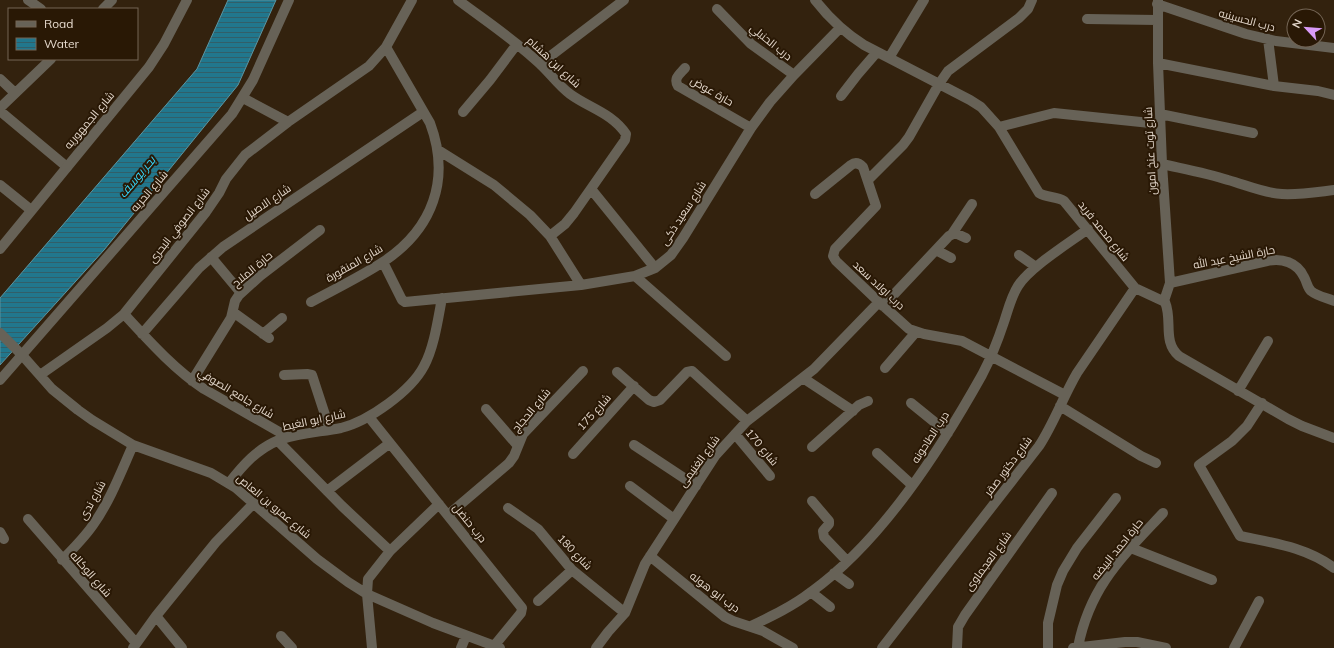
<svg xmlns="http://www.w3.org/2000/svg" width="1334" height="648" font-family="Mulish,Cairo,sans-serif">
	<style>
		.water { fill: url(#water-rules); stroke: #5c94a0 }
		.lines { fill: none; stroke-linecap: round; stroke-linejoin: round }
		.minor { stroke: #676257; stroke-width: 10 }
		.tertiary { stroke: #676257; stroke-width: 10 }
		.labels { text-anchor: middle; stroke-width: 4; stroke-linejoin: round; paint-order: stroke }
		.street-label { font-size: 11px; fill: #e5d9cd; stroke: #291805 }
		.water-label { font-size: 12px; font-style: italic; fill: #35d7fd; stroke: #291805 }
	</style>
	<defs>
		<pattern id="water-rules" width="6" height="5" patternUnits="userSpaceOnUse"><rect width="6" height="5" fill="#21778d"/><path d="M0 2.5h6" fill="none" stroke="#315f69"/></pattern>
	</defs>
	<rect width="100%" height="100%" fill="#33220e"/>
	<!-- water -->
	<path class="water" d="M228,0H276L238,85L104,250L0,365V298L197,69Z"/>
	<g class="lines">
		<!-- minor -->
		<path class="minor" d="M28,0L41,9
			M458,0C486,21 515,40 540,64C550,73 558,85 570,94C589,108 612,113 626,134L625,140L574,213L565,224L550,236
			M815,0C829,18 845,33 864,45L970,100L981,107L999,127L1039,193C1047,198 1056,196 1064,201L1135,288L1165,302C1173,321 1162,341 1179,356L1288,419L1302,426L1334,438
			M1158,0V63L1162,164L1170,283L1164,301
			M1157,4L1246,34L1276,41L1334,48
			M103,9L112,0
			M717,9L751,44L794,75
			M1087,19L1157,20
			M1268,39L1274,86
			M889,58L924,0
			M1158,63L1274,86L1318,91L1334,95
			M540,64L624,0
			M685,68C680,74 673,78 678,86L751,128
			M0,79L15,93
			M841,96L858,74L877,52
			M243,98L288,122
			M0,108L51,59
			M0,111L67,167
			M463,112L490,80L517,44
			M1160,114L1253,133
			M999,127L1054,113L1160,124
			M438,150L494,185L530,215L550,236L581,285
			M1162,164C1184,169 1206,173 1228,180C1246,185 1263,193 1282,194C1299,195 1317,192 1334,190
			M868,180L903,145L909,137L939,84L948,71L1019,18L1028,9L1032,0
			M0,185L31,210
			M591,189L655,268
			M815,194L851,165C855,162 859,163 863,167L876,206L835,249L833,256L836,261L879,302L909,329L924,334L962,341L1065,395
			M952,234L972,204
			M936,250L951,258
			M1019,255L1036,267
			M211,257L241,293
			M383,262L402,300L405,302L581,285L635,276L655,268L671,255L683,238L751,128L770,102L794,75L840,28
			M635,276L726,356
			M1170,283L1267,261C1282,258 1297,262 1304,277C1307,282 1307,287 1311,291C1317,296 1327,298 1334,301
			M311,302C335,289 360,277 383,262C433,229 451,179 430,123L386,47
			M883,306L949,236L955,233L966,238
			M233,312L269,338
			M124,314C149,341 174,369 204,389L288,437
			M142,334L199,268L223,247L423,112
			M263,334L282,318
			M22,355L52,389L78,410L92,420L133,445L211,473L236,488L317,559L348,582L367,594L433,623L500,648
			M885,368L916,332
			M617,372L649,400L654,402L660,400L687,372L692,371L747,421
			M40,375L107,328L124,314L206,212L219,193L226,179L245,155L288,122L369,66L386,47L412,0
			M284,375L307,374L312,375L330,430
			M803,378L853,411
			M192,381L231,318L235,301L239,295L260,276L320,230
			M1238,391L1268,341
			M911,403L948,433
			M1262,403L1247,426L1232,441L1199,465L1240,536C1273,543 1306,547 1334,568
			M1060,406L1141,456L1156,463
			M486,409L518,446
			M369,417L522,608L521,613L494,646
			M735,434L770,476
			M278,441L342,506L390,551
			M634,445L696,486
			M812,447L859,405L868,401
			M877,453L912,485
			M573,454L634,386
			M229,483C243,465 257,449 279,440C299,433 321,432 341,428C369,421 411,391 424,366C434,348 438,319 442,298
			M630,486L674,519
			M327,491L390,443
			M812,501L829,521V524L823,531L824,537L847,561
			M508,508L538,529L572,570L625,613
			M448,515L509,463L514,456L523,434L583,371
			M28,519L136,643
			M0,532L4,539
			M1131,548L1212,580
			M650,556L725,617L733,621L763,631L793,648
			M62,560C73,549 84,538 93,525C110,501 121,472 133,445
			M834,573L849,584
			M811,592L830,607
			M538,601L572,570
			M156,616L182,648
			M751,626C772,616 793,606 811,592C882,541 940,450 982,375C991,358 998,340 1004,322C1008,310 1011,297 1018,286C1030,267 1069,243 1088,229
			M281,636L292,648
			M1078,647C1090,586 1122,557 1163,513
			M133,648L156,616L216,542L254,503
			M372,648L367,594L368,579L390,551L439,504
			M461,648L466,636
			M596,648L608,632L625,613L645,564L715,456L747,421L814,369L879,302
			M882,648L1039,446C1054,423 1063,397 1077,373L1135,288
			M957,648L958,627L965,615L1052,493
			M1048,648V623L1057,585L1063,571L1077,548L1116,498
			M1073,648L1125,642H1137L1166,648
			M1234,648L1259,601"/>
		<!-- tertiary -->
		<path class="tertiary" d="M0,249L149,67L164,44L187,0
			M0,333L22,355
			M0,380L232,114L253,80L289,0"/>
	</g>
	<g class="labels">
		<!-- street labels -->
		<g class="street-label">
			<text transform="translate(1247 20) rotate(15)" y="4">درب الحسينيه</text>
			<text transform="translate(771 42) rotate(39)" y="4">درب الحنبلي</text>
			<text transform="translate(554 62) rotate(43)" y="4">شارع ابن هشام</text>
			<text transform="translate(712 91) rotate(30)" y="4">حارة عوض</text>
			<text transform="translate(89 120) rotate(-50)" y="4">شارع الجمهوريه</text>
			<text transform="translate(1150 151) rotate(-93)" y="4">شارع توت عنخ امون</text>
			<text transform="translate(149 191) rotate(-49)" y="4">شارع الحريه</text>
			<text transform="translate(267 202) rotate(-34)" y="4">شارع الاصيل</text>
			<text transform="translate(683 213) rotate(-57)" y="4">شارع سعيد ذكى</text>
			<text transform="translate(179 225) rotate(-52)" y="4">شارع الصوفي البحرى</text>
			<text transform="translate(1104 231) rotate(51)" y="4">شارع محمد فريد</text>
			<text transform="translate(1234 257) rotate(-11)" y="4">حارة الشيخ عبد الله</text>
			<text transform="translate(354 263) rotate(-30)" y="4">شارع المنقورة</text>
			<text transform="translate(252 269) rotate(-40)" y="4">حارة الملاح</text>
			<text transform="translate(879 285) rotate(43)" y="4">درب اولاد سعد</text>
			<text transform="translate(236 393) rotate(31)" y="4">شارع جامع الصوفي</text>
			<text transform="translate(531 410) rotate(-50)" y="4">شارع الحجاج</text>
			<text transform="translate(594 412) rotate(-48)" y="4">شارع 175</text>
			<text transform="translate(314 420) rotate(-12)" y="4">شارع ابو الغيط</text>
			<text transform="translate(930 437) rotate(-57)" y="4">درب الطاحونه</text>
			<text transform="translate(762 447) rotate(50)" y="4">شارع 170</text>
			<text transform="translate(699 461) rotate(-54)" y="4">شارع الغنيمى</text>
			<text transform="translate(1008 466) rotate(-53)" y="4">شارع دكتور صقر</text>
			<text transform="translate(92 500) rotate(-61)" y="4">شارع ندى</text>
			<text transform="translate(274 506) rotate(40)" y="4">شارع عمرو بن العاص</text>
			<text transform="translate(470 523) rotate(51)" y="4">درب حنضل</text>
			<text transform="translate(1117 549) rotate(-51)" y="4">حارة احمد البيضه</text>
			<text transform="translate(575 552) rotate(46)" y="4">شارع 180</text>
			<text transform="translate(988 561) rotate(-54)" y="4">شارع العجماوى</text>
			<text transform="translate(91 574) rotate(49)" y="4">شارع الوكاله</text>
			<text transform="translate(715 592) rotate(37)" y="4">درب ابو هوله</text>
		</g>
		<!-- water labels -->
		<g class="water-label">
			<text transform="translate(137 177) rotate(-50)" y="4">بحر يوسف</text>
		</g>
	</g>
	<!-- legend -->
	<rect x="8" y="8" width="130" height="52" fill="#291805" stroke="#746555"/>
	<rect x="16" y="21" width="20" height="6" fill="#676257" stroke="#746555"/>
	<text x="44" y="28" font-size="12" fill="#e5d9cd">Road</text>
	<rect x="16" y="38" width="20" height="12" fill="url(#water-rules)" stroke="#746555"/>
	<text x="44" y="48" font-size="12" fill="#e5d9cd">Water</text>
	<!-- north arrow -->
	<g transform="translate(1306 28) rotate(296)"><circle r="19" fill="#291805" stroke="#746555"/>
	<path d="M0-3L7 15L0 10L-7 15Z" fill="#d99af7"/>
	<text y="-6" font-size="11" font-weight="bold" text-anchor="middle" fill="#e5d9cd">N</text>
	</g>
</svg>
